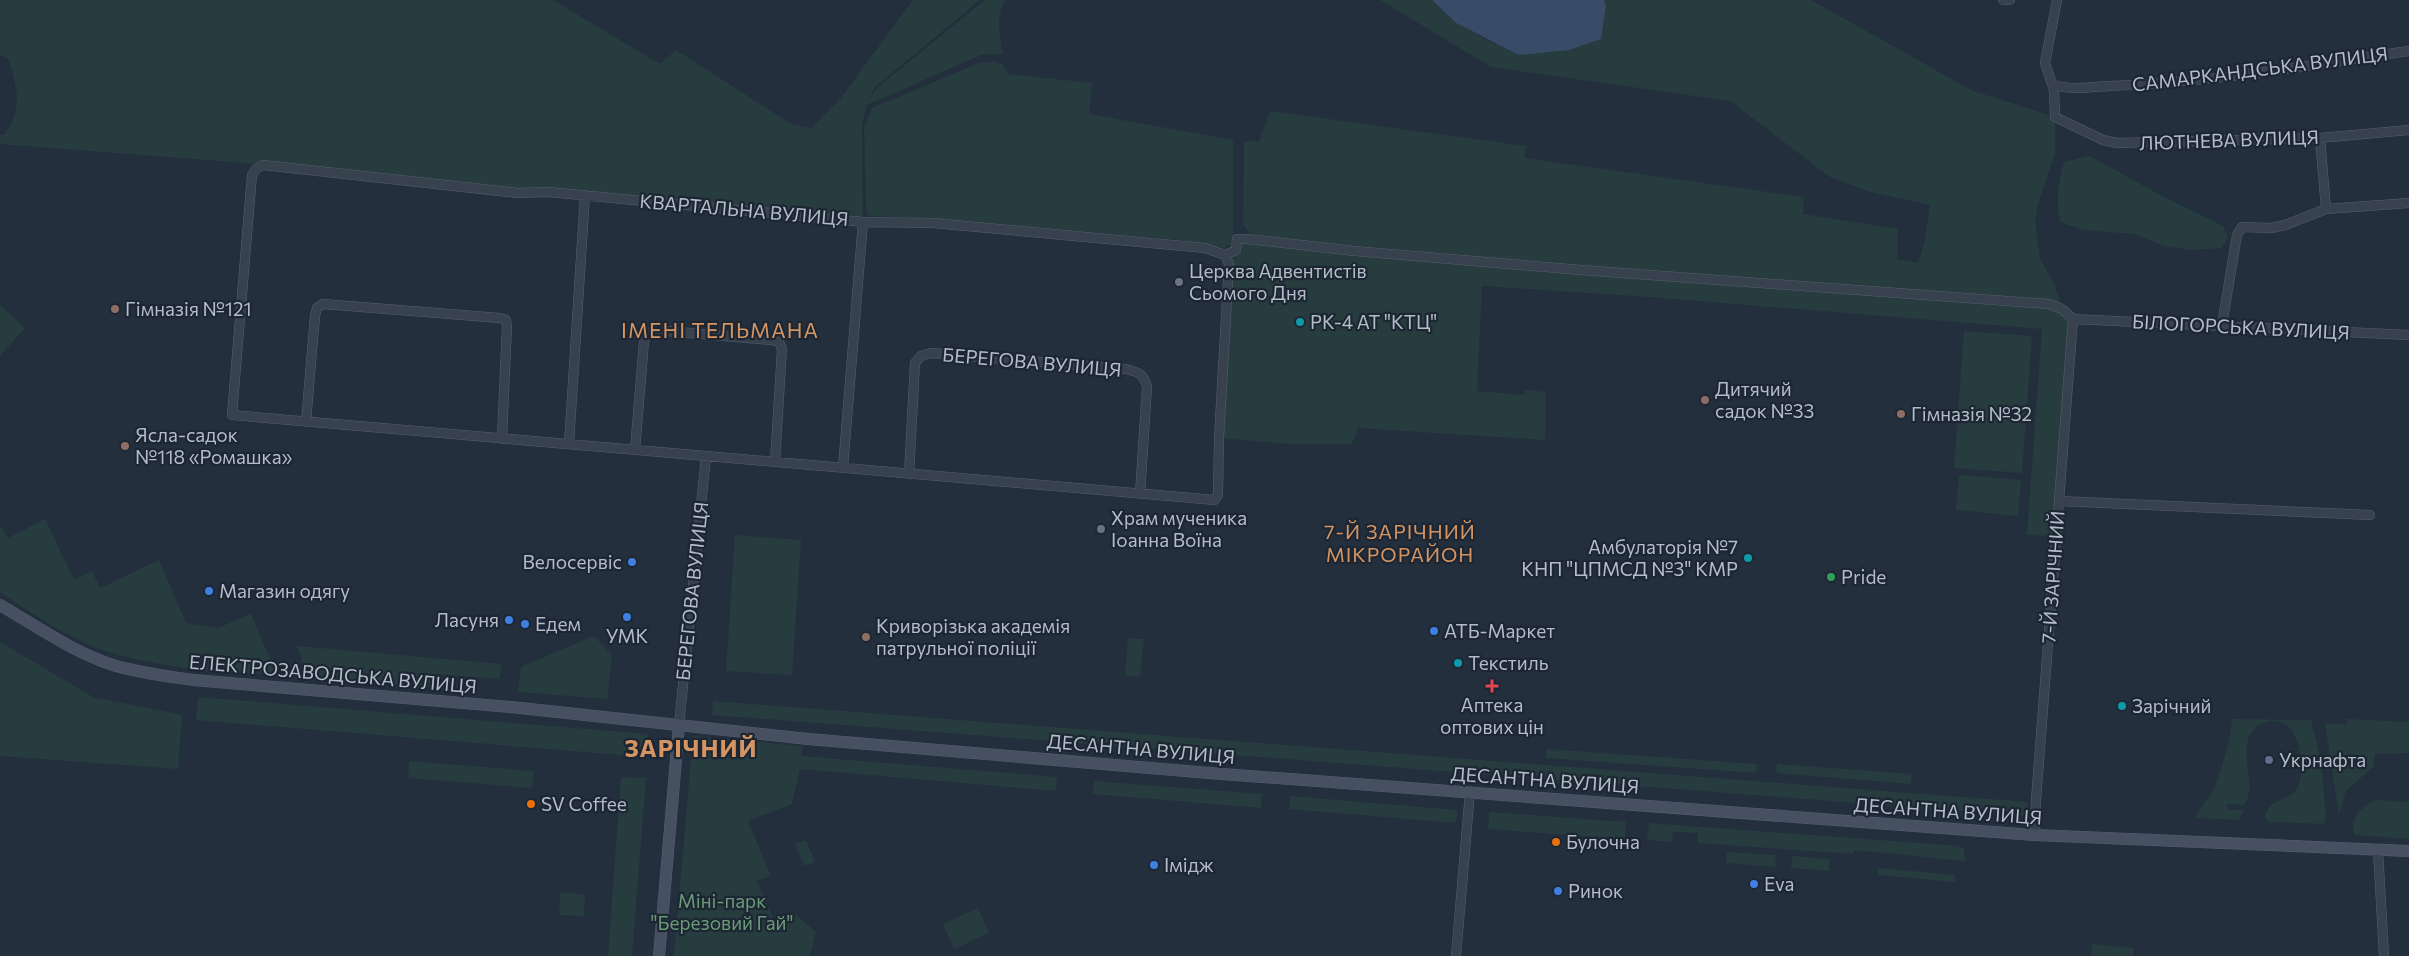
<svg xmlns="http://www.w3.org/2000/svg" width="2409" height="956" font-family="Commissioner,sans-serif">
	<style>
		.green { fill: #263c3f }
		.water { fill: #394c67 }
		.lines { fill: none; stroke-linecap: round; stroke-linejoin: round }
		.street-casing { stroke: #565f6c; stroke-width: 10 }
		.secondary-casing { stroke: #565f6c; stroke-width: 12 }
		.street { stroke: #38414e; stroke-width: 9 }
		.secondary { stroke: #465061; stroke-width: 11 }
		.worship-dot { fill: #6b7280; stroke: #1d2633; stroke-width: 2 }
		.education-dot { fill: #8d6e63; stroke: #1d2633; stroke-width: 2 }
		.culture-dot { fill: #0f9aa8; stroke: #1d2633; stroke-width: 2 }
		.shop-dot { fill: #3f7fe0; stroke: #1d2633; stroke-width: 2 }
		.leisure-dot { fill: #2e9e5b; stroke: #1d2633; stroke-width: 2 }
		.health-dot { fill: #e0444e; stroke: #1d2633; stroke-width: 2 }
		.service-dot { fill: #5c6f8a; stroke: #1d2633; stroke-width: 2 }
		.food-dot { fill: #e8710a; stroke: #1d2633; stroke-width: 2 }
		.labels { text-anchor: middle; stroke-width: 4.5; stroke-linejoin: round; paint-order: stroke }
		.street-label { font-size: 19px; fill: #b4bcc9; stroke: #1d2633 }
		.poi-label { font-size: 19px; fill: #b4bcc9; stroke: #1d2633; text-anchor: start }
		.park-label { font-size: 19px; fill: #6b9a76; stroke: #1d2633 }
		.neighbourhood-label { font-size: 20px; letter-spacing: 1px; fill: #d59563; stroke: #1d2633 }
		.quarter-label { font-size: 21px; letter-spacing: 1px; fill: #d59563; stroke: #1d2633 }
		.district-label { font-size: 24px; font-weight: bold; letter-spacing: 1px; fill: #d59563; stroke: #1d2633 }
	</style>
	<rect width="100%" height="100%" fill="#242f3e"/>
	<!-- green -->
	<path class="green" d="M0,0H553L660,64L676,50L793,125L811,128L840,99L913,0H980L875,87L868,101L878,87L985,0H1005C996,15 999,37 1003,54L981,55L867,105V103L862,125L863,222L518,193L233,162L0,144V135H4C24,109 17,87 8,58L0,55Z
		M1380,0H1432L1456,23L1495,44L1606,5L1604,0H1811L1973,91L2055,117V154L2038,204L2035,222L2040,258L2055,286L2062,309L2073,319L2056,536L2027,535L2042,329L1649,297L1482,286L1477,391L1524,395L1525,390L1546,392L1545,440L1358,428L1352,444H1290L1219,438L1230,281L1225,255L1236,250L1237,239L1576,266L1252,236L1243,225L1244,141L1259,142L1270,111L1526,146L1525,158L1804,197L1803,214L1898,229L1897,259L1918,263L1925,240L1930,205L1870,192L1830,177L1730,101L1491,67Z
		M994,61L1002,64L1009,74L1092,83L1089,114L1233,140V244L1224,248L1180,240L931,218L868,216L866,208L864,127L872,108L979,63Z
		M2090,156L2166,198L2223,226L2228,237L2222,248L2191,250L2164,246L2135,234L2083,230L2060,222C2056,200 2058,183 2064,162Z
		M0,305L25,328L0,356Z
		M1964,331L2032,336L2022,473L1954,468Z
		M1959,475L2021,480L2018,516L1956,510Z
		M45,519L74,580L92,571L100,588L159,560L186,623L218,628L251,614L277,675C217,671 157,669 100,649C64,636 32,613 0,592V525L8,538Z
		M735,535L801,540L792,675L726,671Z
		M594,636L612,655L607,699L518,692L521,667Z
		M1128,638L1144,639L1140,677L1125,675Z
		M0,642L93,697L182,715L178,769L0,756Z
		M297,646L502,664L499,679L434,674L432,688L301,676L302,659Z
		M198,697L648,734L646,757L196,720Z
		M713,701L2028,802L2027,816L712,715Z
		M2232,719L2311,720L2321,760L2326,819L2324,824L2269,822L2265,817C2268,799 2285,802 2295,791C2307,778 2301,737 2288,726C2283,722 2272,719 2266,722C2228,735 2261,784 2244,805L2227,804V810H2245L2238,820L2197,818L2196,815C2202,806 2209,798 2214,788C2223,767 2230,741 2232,719Z
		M2347,719L2409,722V753L2375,754L2373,767L2346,791L2339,815L2325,724H2347Z
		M693,736L802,746L801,756L1057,777L1056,791L800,769L792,804L748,821L771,876L757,881L775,923L795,914L816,932L810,956H674Z
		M1546,749L1757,764L1756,773L1546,758Z
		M409,761L534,771L532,788L408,778Z
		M1777,764L1912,774L1911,784L1776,773Z
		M621,777L646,778L632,956H608Z
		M1094,781L1262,794L1261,808L1093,794Z
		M1290,796L1457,810L1456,823L1289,809Z
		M2377,800L2409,802V839L2355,835C2347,820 2364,803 2377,800Z
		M1489,812L1626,822L1625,839L1488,829Z
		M1649,823L1960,846L1964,849L1965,861L1854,850L1853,854L1698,843V833L1673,832L1672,842L1647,840Z
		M806,840L815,862L804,866L795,844Z
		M1727,852L1776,855L1775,867L1726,863Z
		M1792,856L1830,859L1829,871L1791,868Z
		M1878,868L1955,875V882L1878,875Z
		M560,893L585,894L584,916L559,915Z
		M978,908L989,933L954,949L943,924Z
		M2092,944L2134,948L2133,956H2091Z"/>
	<!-- water -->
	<path class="water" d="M1432,0H1604L1606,5L1601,39L1569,50L1519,55L1456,23Z"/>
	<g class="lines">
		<defs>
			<path id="street" d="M2003,0H2010
				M2057,0L2045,63L2054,90L2055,117L2103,140L2117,143L2320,138L2409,130
				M2052,84C2069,91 2091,87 2109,86C2209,83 2310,65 2409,51
				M2320,138L2326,209
				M263,165L518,193L549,192L863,222L933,223L1205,248L1225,255L1229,264L1219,438L1218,495L1215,500L232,415L252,175L256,169Z
				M1225,255L1236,250L1237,239H1247L1355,251L1581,270L2049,304L2062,309L2073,319
				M2073,319L2409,335
				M2222,325L2237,235L2242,227L2271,228L2285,225L2326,209L2409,203
				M306,422L315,316L317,308L323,304L500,318L506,320L507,325L502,439
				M569,444L585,195
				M635,450L644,341L648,333L655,330L771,340L779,342L782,349L775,462
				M843,468L863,222
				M909,474L915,363L921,356L931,353L1126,369C1138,372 1144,374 1147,387L1140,494
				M2059,501L2370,515
				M679,725L706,456
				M2035,835L2036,800L2073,319
				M2378,850L2384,956
				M1456,956L1470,792"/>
			<path id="secondary" d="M0,605C36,626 73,652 113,665C139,673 166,676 193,680L511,707L808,739L1209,773L2035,835L2409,851
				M659,956L679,725"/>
		</defs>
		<!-- street casing -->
		<use href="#street" class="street-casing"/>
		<!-- secondary casing -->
		<use href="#secondary" class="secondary-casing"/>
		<!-- street -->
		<use href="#street" class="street"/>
		<!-- secondary -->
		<use href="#secondary" class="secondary"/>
	</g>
	<!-- markers -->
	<g class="worship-dot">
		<circle cx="1179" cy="282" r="5"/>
		<circle cx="1101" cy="529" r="5"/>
	</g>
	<g class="education-dot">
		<circle cx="115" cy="309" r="5"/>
		<circle cx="1705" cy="400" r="5"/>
		<circle cx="1901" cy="414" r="5"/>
		<circle cx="125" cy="446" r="5"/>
		<circle cx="866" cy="637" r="5"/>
	</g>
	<g class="culture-dot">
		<circle cx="1300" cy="322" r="5"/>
		<circle cx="1748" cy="558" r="5"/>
		<circle cx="1458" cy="663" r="5"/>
		<circle cx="2122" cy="706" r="5"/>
	</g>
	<g class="shop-dot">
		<circle cx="632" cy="562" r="5"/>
		<circle cx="209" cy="591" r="5"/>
		<circle cx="627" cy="617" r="5"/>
		<circle cx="509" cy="620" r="5"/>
		<circle cx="525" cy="624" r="5"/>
		<circle cx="1434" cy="631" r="5"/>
		<circle cx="1154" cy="865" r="5"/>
		<circle cx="1754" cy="884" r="5"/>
		<circle cx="1558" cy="891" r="5"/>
	</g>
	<circle class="leisure-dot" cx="1831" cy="577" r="5"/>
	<path class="health-dot" d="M1489.5 678.5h5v5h5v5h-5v5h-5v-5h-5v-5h5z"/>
	<circle class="service-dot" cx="2269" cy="760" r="5"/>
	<g class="food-dot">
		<circle cx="531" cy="804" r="5"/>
		<circle cx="1556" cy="842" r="5"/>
	</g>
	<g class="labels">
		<!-- street labels -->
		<g class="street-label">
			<text transform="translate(2260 69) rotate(-7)" y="7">САМАРКАНДСЬКА ВУЛИЦЯ</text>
			<text transform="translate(2229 140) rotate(-2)" y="7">ЛЮТНЕВА ВУЛИЦЯ</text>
			<text transform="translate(744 210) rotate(5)" y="7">КВАРТАЛЬНА ВУЛИЦЯ</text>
			<text transform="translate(2241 327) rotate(3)" y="7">БІЛОГОРСЬКА ВУЛИЦЯ</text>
			<text transform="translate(1032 362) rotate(5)" y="7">БЕРЕГОВА ВУЛИЦЯ</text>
			<text transform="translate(2053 577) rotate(-86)" y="7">7-Й ЗАРІЧНИЙ</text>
			<text transform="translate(692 591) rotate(-84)" y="7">БЕРЕГОВА ВУЛИЦЯ</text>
			<text transform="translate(333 674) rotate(5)" y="7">ЕЛЕКТРОЗАВОДСЬКА ВУЛИЦЯ</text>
			<text transform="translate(1141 749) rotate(5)" y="7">ДЕСАНТНА ВУЛИЦЯ</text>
			<text transform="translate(1545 780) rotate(4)" y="7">ДЕСАНТНА ВУЛИЦЯ</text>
			<text transform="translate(1948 811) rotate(4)" y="7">ДЕСАНТНА ВУЛИЦЯ</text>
		</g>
		<!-- poi labels -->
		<g class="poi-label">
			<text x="1189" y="278">Церква Адвентистів<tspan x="1189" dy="22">Сьомого Дня</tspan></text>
			<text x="125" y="316">Гімназія №121</text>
			<text x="1310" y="329">РК-4 АТ "КТЦ"</text>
			<text x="1715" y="396">Дитячий<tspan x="1715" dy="22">садок №33</tspan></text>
			<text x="1911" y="421">Гімназія №32</text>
			<text x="135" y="442">Ясла-садок<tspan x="135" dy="22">№118 «Ромашка»</tspan></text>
			<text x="1111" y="525">Храм мученика<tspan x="1111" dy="22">Іоанна Воїна</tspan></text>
			<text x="1738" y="554" text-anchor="end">Амбулаторія №7<tspan x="1738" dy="22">КНП "ЦПМСД №3" КМР</tspan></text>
			<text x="622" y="569" text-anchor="end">Велосервіс</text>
			<text x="1841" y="584">Pride</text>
			<text x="219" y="598">Магазин одягу</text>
			<text x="499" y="627" text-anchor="end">Ласуня</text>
			<text x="535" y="631">Едем</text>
			<text x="876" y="633">Криворізька академія<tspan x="876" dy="22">патрульної поліції</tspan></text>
			<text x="1444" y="638">АТБ-Маркет</text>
			<text x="627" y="643" text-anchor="middle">УМК</text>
			<text x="1468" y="670">Текстиль</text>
			<text x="1492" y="712" text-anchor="middle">Аптека<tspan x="1492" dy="22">оптових цін</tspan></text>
			<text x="2132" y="713">Зарічний</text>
			<text x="2279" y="767">Укрнафта</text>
			<text x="541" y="811">SV Coffee</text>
			<text x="1566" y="849">Булочна</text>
			<text x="1164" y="872">Імідж</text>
			<text x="1764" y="891">Eva</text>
			<text x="1568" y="898">Ринок</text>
		</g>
		<!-- park labels -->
		<g class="park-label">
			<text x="722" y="908">Міні-парк<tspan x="722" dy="22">"Березовий Гай"</tspan></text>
		</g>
		<!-- neighbourhood labels -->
		<g class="neighbourhood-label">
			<text x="1400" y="539">7-Й ЗАРІЧНИЙ<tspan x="1400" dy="23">МІКРОРАЙОН</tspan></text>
		</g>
		<!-- quarter labels -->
		<g class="quarter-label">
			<text x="720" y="338">ІМЕНІ ТЕЛЬМАНА</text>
		</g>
		<!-- district labels -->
		<g class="district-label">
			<text x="691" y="757">ЗАРІЧНИЙ</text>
		</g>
	</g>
</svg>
